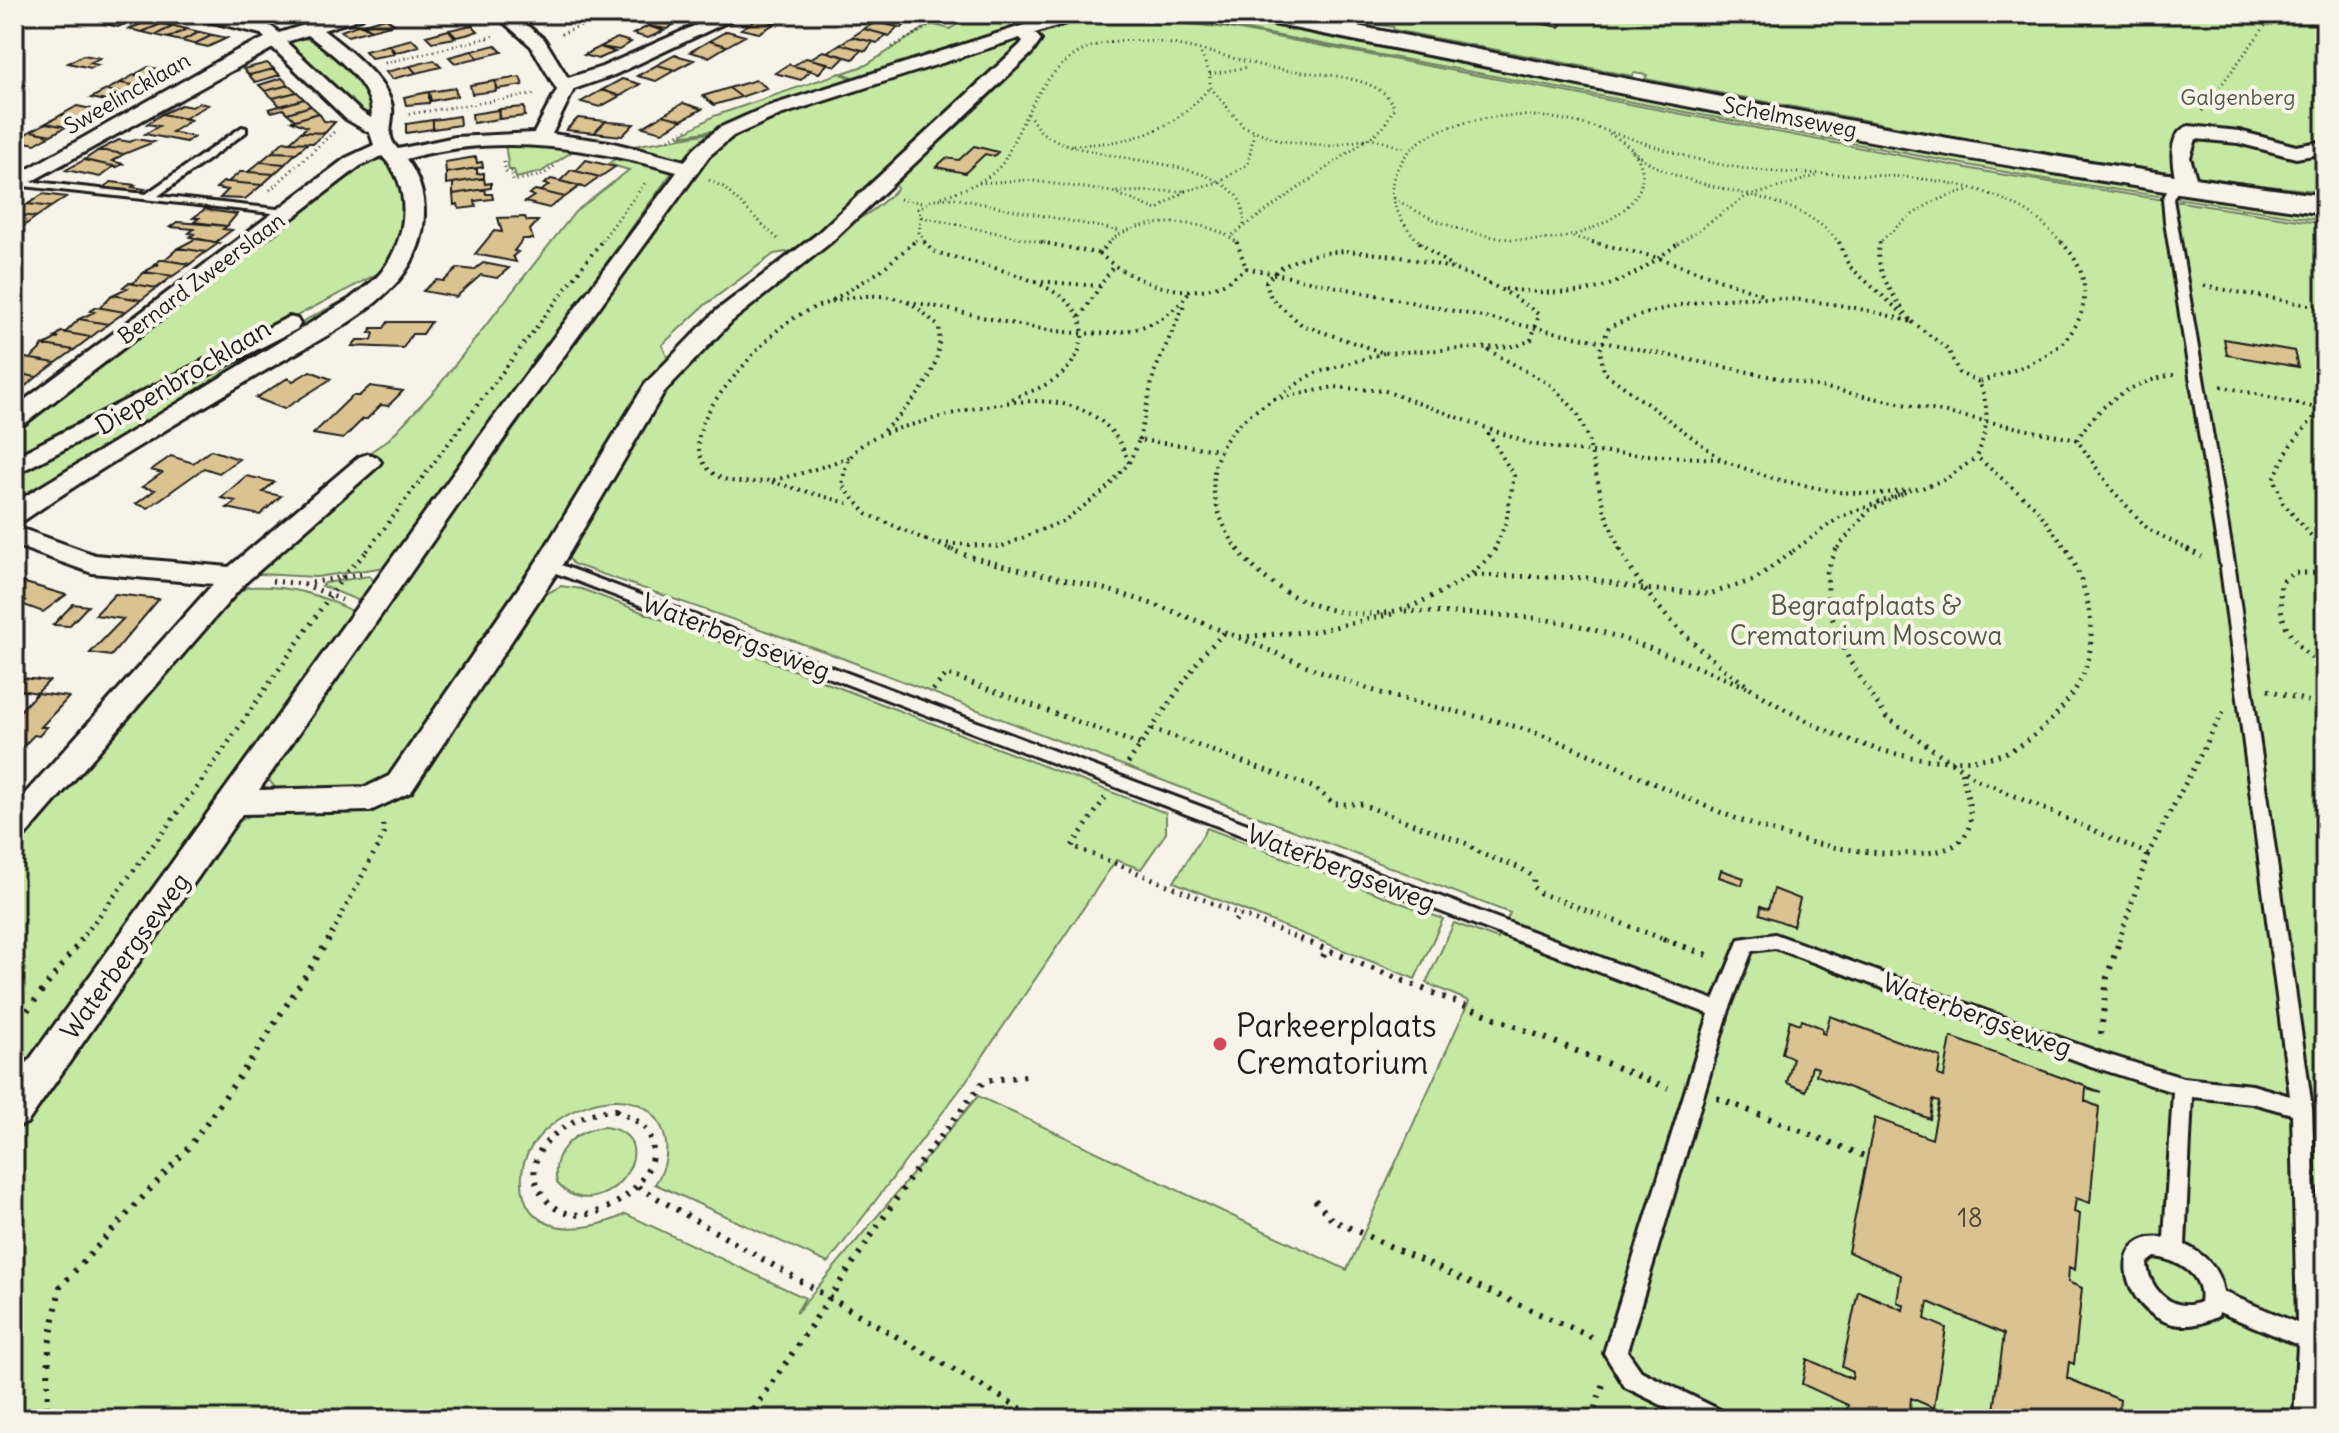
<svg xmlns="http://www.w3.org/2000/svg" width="2339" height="1433" font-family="Delius,sans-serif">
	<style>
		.green { fill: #c5e9a3; stroke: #708260; stroke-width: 2 }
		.building { fill: #dbc291; stroke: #1c1c1c; stroke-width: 2 }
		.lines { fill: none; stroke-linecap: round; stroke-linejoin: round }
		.service-casing { stroke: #1c1c1c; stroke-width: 6 }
		.minor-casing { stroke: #1c1c1c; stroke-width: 6 }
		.secondary-casing { stroke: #1c1c1c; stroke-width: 6 }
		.path-far3 { stroke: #1c1c1c; stroke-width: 3; stroke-dasharray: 1 4; stroke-linecap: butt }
		.path-far2 { stroke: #1c1c1c; stroke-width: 4; stroke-dasharray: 2 5; stroke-linecap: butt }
		.path-far1 { stroke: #1c1c1c; stroke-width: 5; stroke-dasharray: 2 6; stroke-linecap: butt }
		.path { stroke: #1c1c1c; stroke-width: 6; stroke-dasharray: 3 8; stroke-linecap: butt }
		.service { fill: #f7f3e8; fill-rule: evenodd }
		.minor { fill: #f7f3e8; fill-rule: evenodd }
		.secondary { fill: #f7f3e8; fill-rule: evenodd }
		.poi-dot { fill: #d1495b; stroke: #f7f3e8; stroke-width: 3 }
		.labels { text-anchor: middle; stroke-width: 8; stroke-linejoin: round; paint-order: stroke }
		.far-street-label { font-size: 22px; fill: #1c1c1c; stroke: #f7f3e8 }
		.far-park-label { font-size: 22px; fill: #4f5a44; stroke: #f7f3e8 }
		.street-label { font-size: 26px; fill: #1c1c1c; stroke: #f7f3e8 }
		.park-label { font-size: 26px; fill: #4f5a44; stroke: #f7f3e8 }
		.near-number-label { font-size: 26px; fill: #4c4639 }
		.near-poi-label { font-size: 32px; fill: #1c1c1c; stroke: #f7f3e8; text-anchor: start }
	</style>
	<rect width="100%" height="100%" fill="#f7f3e8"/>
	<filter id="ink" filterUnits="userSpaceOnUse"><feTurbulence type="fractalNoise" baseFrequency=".0125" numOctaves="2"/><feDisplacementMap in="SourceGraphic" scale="16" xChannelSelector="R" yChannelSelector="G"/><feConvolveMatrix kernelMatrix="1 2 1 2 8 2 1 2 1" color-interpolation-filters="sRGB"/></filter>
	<g filter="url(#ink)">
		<!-- green -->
		<path class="green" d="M956,14H973L1022,26L858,80L843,73L866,65L931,24L950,29L965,19L954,16Z
			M1094,14L1228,28L1993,173L2164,200L2174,204V201L2325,224V1419H14V1135L232,825L253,814L419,780L534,600L561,586L582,589L1166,813V833L1141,869L1116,860L962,1087L828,1263L655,1184C664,1171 669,1154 665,1138C648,1064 527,1111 522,1174C518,1239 585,1235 626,1214L805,1298L796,1313L978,1096L1347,1270L1469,1001L1426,983L1454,923L1498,939L1510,913L826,652L573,564L566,554L653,403L704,344L853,221C870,215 885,201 897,189L895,182C927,152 1031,68 1039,32Z
			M1187,14H1224L1258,19L2165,193L2164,197L2032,177L1189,19L1185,17Z
			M1310,14H2325V192L2199,178L2174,172L2171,174L2028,151L1645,79L1647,75L1634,73L1632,76L1394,30L1393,27Z
			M297,38C324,35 367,86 374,111L361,113L288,45Z
			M1013,40L1023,43L814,238L799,250L774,254L705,305L662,345L668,359L633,402L534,565L402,766L374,789L277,790L268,779L271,769L709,156L727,138L770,116Z
			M840,73L855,81L748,115L718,130L679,136L714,116Z
			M714,133L679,164L627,147L710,133Z
			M505,144L579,147L541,172L516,178L514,170H509Z
			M620,155L675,168L386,567L316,577L259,574L257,570L359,460L389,439L435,390L575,212L629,170L608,164Z
			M379,158L389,162C410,201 410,234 383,271L14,463V428L360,163Z
			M2182,193L2325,214V221L2175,198Z
			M346,299L349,300L14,510V471Z
			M369,576L375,582L360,601L322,586L325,583Z
			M248,587C287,585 320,594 354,612L14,1086V836L230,596Z
			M1207,828L1443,919L1415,979L1174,882Z
			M603,1127C675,1134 602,1235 557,1183C550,1152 574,1131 603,1127Z"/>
		<!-- building -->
		<path class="building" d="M766,14H792L776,23L758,19Z
			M1490,14H1586L1582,19L1567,16L1559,27Z
			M124,15L137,18L118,27L105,24Z
			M888,15L909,20L902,28L876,22Z
			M664,17L679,21L667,29L648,26Z
			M386,18L394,24L371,30L364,24Z
			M758,19L776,23L759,33L741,29Z
			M148,21L161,24L142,32L129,29Z
			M876,22L902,28L897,27L890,36L864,29Z
			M161,24L174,26L155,35L142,32Z
			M360,24L371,30L348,36L341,31Z
			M472,25L478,31L466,35L456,37L449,30Z
			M174,26L187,29L168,38L155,35Z
			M648,26L664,31L648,38L633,34Z
			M187,29L200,32L181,41L168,38Z
			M864,29L890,36L885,35L878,43L852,37Z
			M449,30L455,38L432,42L426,36Z
			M727,31L745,36L727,46L709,41Z
			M200,32L213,35L194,44L181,41Z
			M213,35L227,38L208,47L194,44Z
			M852,37L878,43L873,42L866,51L840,44Z
			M617,38L631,42L619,50L600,47Z
			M412,39L419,46L406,50L395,52L389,45Z
			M709,41L727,46L709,57L690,52Z
			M840,44L866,51L861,50L853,59L827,52Z
			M389,45L394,54L371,58L365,51Z
			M495,45L502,52L478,58L472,51Z
			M600,47L615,52L598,59L584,55Z
			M472,51L478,58L455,63L449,57Z
			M823,51L827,52L845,57L836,66L810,59Z
			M83,55L100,58L90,63L98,65L91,68L68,63Z
			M675,55L694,60L675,70L657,65Z
			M806,58L810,59L828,63L819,73L793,66Z
			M434,60L441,67L416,73L410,66Z
			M267,63L274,69L249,75L243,69Z
			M789,64L793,66L811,70L801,80L775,73Z
			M657,65L675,70L656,81L637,76Z
			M410,66L416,73L392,79L386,72Z
			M148,67L168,71L154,79L134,75Z
			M274,69L280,75L255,82L249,75Z
			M134,75L154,79L140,86L120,83Z
			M520,77L523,85L498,89L495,81Z
			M282,78L289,85L265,91L259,85Z
			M622,79L640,84L620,96L602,90Z
			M756,80L767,88L741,97L729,88Z
			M495,81L496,91L472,94L470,85Z
			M120,83L140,86L126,94L106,90Z
			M289,85L297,92L273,98L265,91Z
			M455,88L457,96L431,101L429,92Z
			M729,88L741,97L714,105L703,96Z
			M106,90L126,94L111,102L91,98Z
			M602,90L620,96L600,107L581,102Z
			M297,92L304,99L280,106L273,98Z
			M429,92V103L406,105L404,97Z
			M304,99L311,106L287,113L283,109L272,112L269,109Z
			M199,103L208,105L185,118L191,120L162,114L181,105L192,107Z
			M683,103L702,109L682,120L663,115Z
			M77,106L96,110L81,118L61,115Z
			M311,106L319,113L295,120L287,113Z
			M524,107L525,116L499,119L500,109Z
			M498,110L499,119L473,123L472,114Z
			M319,113L324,121L335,122L325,133L301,132L307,127L292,121Z
			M162,114L191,120L172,132L194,137L186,142L145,134L159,126L147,124Z
			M61,115L81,118L66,127L46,123Z
			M663,115L682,120L662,132L643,127Z
			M459,116L460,125L433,129V120Z
			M578,118L606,121L594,133L566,130Z
			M433,120V129L406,133V124Z
			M606,121L609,122L634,124L622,136L594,133Z
			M46,123L66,127L51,135L31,131Z
			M31,131L51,135L35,144L15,140Z
			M301,132L325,133L314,143L290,142Z
			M136,139L154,142L124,154L99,150L119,140L130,142Z
			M284,141L290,142L314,143H308L296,153L272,152Z
			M974,146L998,152L994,156L985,154L965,173L936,167L946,158L959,160Z
			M99,150L124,154L112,161L123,164L117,167L84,160Z
			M272,152L296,153L285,164L260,162Z
			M476,157L477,163L482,162L483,167L446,173L445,162Z
			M84,160L107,165L114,166L100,177L66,170Z
			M586,160L615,167L600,177L571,170L576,171Z
			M260,162L285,164L274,174L248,172Z
			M483,167L477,168V174L484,173V178L446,184V173Z
			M571,170L600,177L585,188L560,181Z
			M240,172H248L274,174L262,185L228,182Z
			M484,178L485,184L491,183V188L453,194V183Z
			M551,179L560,181L580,186L565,197L535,190L541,191L549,185L544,184Z
			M111,182L135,185L132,187L145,189L138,194L101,189Z
			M223,182H228L262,185L245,199L220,198L228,190L216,188Z
			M485,189L486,194H492L493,199L475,201L476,207L459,209L458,204L454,205L453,194Z
			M535,190L565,197L549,208L525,202L534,196L529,194Z
			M43,194L66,197L51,207L28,204Z
			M28,204L51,207L36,217L14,214Z
			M205,209L214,211L237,214L227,226L194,222L199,218H193Z
			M14,214L36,217L21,228L14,227Z
			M525,217L527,221H538L530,230L533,239H523L514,251L518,252L513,256L516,262L475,254L494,231L502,232L498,218Z
			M177,222L227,226L223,229L232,230L217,241L219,243L190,237L194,234L189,233L194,229L170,227Z
			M195,239L210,241L219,243L206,252L178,248Z
			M178,248L206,252L190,264L164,260Z
			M160,260H164L190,264L173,276L144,272L159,264H155Z
			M483,263L509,268L497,278L481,275L456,297L423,291L436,280L444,281L458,268L474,270Z
			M144,272L173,276L157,288L128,283H133Z
			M128,283L157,288L141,300L112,295L127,288L123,287Z
			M112,295L141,300L125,312L96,307H100Z
			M96,307L125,312L108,324L79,319L94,312L90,311Z
			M79,319L108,324L91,337L61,332H66Z
			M388,322H431L423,334H412L403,348L352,346L357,340H372L374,333H369L372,328H384Z
			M61,332L91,337L74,350L44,345L59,337H55Z
			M2224,339L2294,351L2298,367L2227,355Z
			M44,345L74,350L56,363L25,358L30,359Z
			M25,358L56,363L37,377L14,373Z
			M310,371L331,379L284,409L256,398L288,378L293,381Z
			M14,373L37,377L19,391L14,390Z
			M370,386L403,391L388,406L381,405L367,419H363L343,439L313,434L352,396H359Z
			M211,450L239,459L219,473L204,468L148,508L136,504L155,490L142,487L162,473L151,470L171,456L193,463Z
			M246,476L274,482L263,492L281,496L260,515L227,508L236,501L221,498Z
			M14,573L21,575L15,580L66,595L43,612L21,604L25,601L14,597Z
			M115,594L159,599L111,656L90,653L123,619L95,615Z
			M73,604L88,606L69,626L53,625Z
			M14,677L49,681L37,693L14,689Z
			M37,693L69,697L41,727H47L39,736L34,735L20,750L14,749V717Z
			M1721,870L1744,878L1742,885L1719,877Z
			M1774,889L1800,899L1793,926L1760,914L1761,906L1768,909Z
			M1830,1016L1941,1057L1938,1075L1944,1077L1951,1037L2101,1092L2086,1088L2085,1101L2099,1107L2090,1203L2076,1198L2074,1212L2080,1214L2075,1270L2069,1267L2068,1282L2082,1288L2074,1364L2069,1362L2067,1378L2120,1400L2118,1419H1993L2004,1334L1928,1302L1925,1319L1946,1328L1934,1408L1911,1398L1910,1410L1931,1419H1846L1848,1405L1802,1384L1807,1359L1852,1379L1853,1372L1842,1367L1858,1291L1903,1310L1904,1305L1897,1302L1901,1275L1848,1252L1875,1118L1932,1139L1939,1102L1933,1100L1930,1119L1816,1075L1818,1068L1812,1066L1806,1091L1787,1083L1793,1058L1782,1053L1790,1020L1800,1024L1802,1020L1822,1028V1033L1825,1034Z"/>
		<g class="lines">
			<defs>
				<path id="service" d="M242,127L246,128V132L158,196L286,210L290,211V215L14,185V181L17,180L146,194Z
					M2171,184L2180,186L2173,199L2177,222L2235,569L2312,1108L2320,1339L2316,1419H2294L2298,1345L2219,1312L2218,1316C2136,1360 2089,1229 2164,1238L2173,1092L2091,1066L1775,948L1752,951L1729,1010L1627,1351L1641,1371L1722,1411L1725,1419H1690L1625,1387L1604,1353L1709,1014L543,568L541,565L543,562H553L1714,1000L1739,939L1775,934L2099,1052L2183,1078L2252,1085L2290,1096L2221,569L2165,222L2163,199ZM2192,1097L2252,1103L2292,1114L2297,1323L2223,1292C2219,1269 2206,1255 2185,1245ZM2155,1257C2178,1260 2205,1275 2200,1302C2174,1314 2148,1289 2147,1263Z"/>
				<path id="minor" d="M194,14C217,14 264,16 279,33L339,14H365L362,18L323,30C344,46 388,80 392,107C394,123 384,135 398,149L455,137L534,133L557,90L531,46L494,14H513L544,39L568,78L602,67L721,14H744L614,75L574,89L552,134L609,142L685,161L695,148L719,128L766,107L1059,14H1085L1082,18L1035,33L1041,40L1032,53L830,243L732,321L664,392L562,565L411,792L370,811L242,814L27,1123L14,1128V1081L492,420L677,172C587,147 498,133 406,159C434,196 428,247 397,282C361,322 306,346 261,373C180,421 100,468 23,521L14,523V503L350,299C361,290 375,281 383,270C408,236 413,186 382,156L360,166L23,425L14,427V408L346,158L374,145L370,133L346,119L273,48L14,191V177L236,51L265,38L261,34L197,18ZM308,35C330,51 378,88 371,118L360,111L286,42ZM1020,38L1023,41L1020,45L816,235L716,311L646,383L537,561L389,776L366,787L259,790L510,430L709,156L733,136L780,115Z
					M2189,126L2239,131L2296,146L2325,141V153L2296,158L2238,143L2196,139L2190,157L2196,178L2182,190H2168L2165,186L2175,176C2171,160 2169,132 2189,126Z
					M289,317L297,319L300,324L297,329L14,475V457Z
					M368,454L377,457L381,462L377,467L245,583L25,836L14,839V806L213,584L92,573L14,545V526L95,555L229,567L359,457Z"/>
				<path id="secondary" d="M1246,14H1296C1638,81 1979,151 2325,196V214C1966,166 1613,92 1258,21L1249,19Z"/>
			</defs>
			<!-- service casing -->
			<use href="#service" class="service-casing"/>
			<!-- minor casing -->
			<use href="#minor" class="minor-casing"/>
			<!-- secondary casing -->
			<use href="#secondary" class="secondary-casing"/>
			<!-- path-far3 -->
			<path class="path-far3" d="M1123,14L1233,27
				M561,34L612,14
				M892,47L933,24
				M1201,54L1210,74V87
				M385,63L495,36
				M1210,74L1248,67
				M2202,111L2274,14
				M409,114L537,94
				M1028,114C1033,120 1037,129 1043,133C1090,166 1213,154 1240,201C1244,208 1243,219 1244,226
				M669,139L687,129
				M1073,145C1132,143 1170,134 1210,87L1243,126L1281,141L1331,146L1371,138L1407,149
				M1632,150C1691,202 1790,180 1840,244
				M504,162L506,172L512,171L513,181L543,175L556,165
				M709,180L723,187L780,241
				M979,183L1026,180L1113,192
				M270,190L336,130
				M1185,191L1157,210L1113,192Z
				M1185,191L1219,182L1248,164L1254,132
				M942,197C963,189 986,183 1001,165C1007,158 1010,147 1015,138C1032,104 1045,72 1080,52C1131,23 1218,56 1272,68C1304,75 1382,71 1394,108L1383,128L1231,236
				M1394,198C1443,229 1495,244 1553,239C1590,236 1668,200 1634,152C1628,143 1617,139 1609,133
				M900,199L923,203
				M921,217L919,232L926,244
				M1573,237L1601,244
				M599,244L645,183
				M912,244L919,237
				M1050,244L921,217L918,209L934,199L954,198L1120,231
				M1108,244C1131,215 1214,217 1238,244
				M1422,244C1405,229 1388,203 1393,180C1400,155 1421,136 1447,128C1563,89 1632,153 1741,168C1836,182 1948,160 2032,215C2043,223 2053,234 2064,244
				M1678,244L1744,198L1816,176
				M1878,244C1906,217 1933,196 1971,190"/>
			<!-- path-far2 -->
			<path class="path-far2" d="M924,242L933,251C972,265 1097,281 1081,343C1073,378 1037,390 1007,400
				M1041,242L1100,254
				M1109,242L1100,254C1131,282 1185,302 1225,283C1233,279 1239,273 1246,268
				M1237,242L1246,268
				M1419,242L1453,268
				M1592,242L1659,258L1762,294
				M1839,242L1849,266L1904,315
				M2061,242C2097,276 2090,327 2049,353C2028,367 2002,374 1979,382C1991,410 1987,429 1977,457L2036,508L2068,551
				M1346,251C1417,256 1482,269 1539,315L1531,340L1517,346L1384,353L1302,325L1271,298L1266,282C1287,257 1315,253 1346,251Z
				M1246,268L2077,440
				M1035,281L1100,286
				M2204,286L2325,308
				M1505,289C1587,298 1615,293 1680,242
				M833,300L879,272L914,242
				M908,302C985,311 1138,375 1190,290
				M1080,317L1112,268
				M1912,322L1948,349L1959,373L1979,382
				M1488,350L1551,385L1577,412L1588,439L1604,509L1620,551
				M1384,353L1312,374L1275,399L1334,387L1385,391L1531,444L1577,451L1718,459L1775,479L1837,492L1880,494L1922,488L1946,479L1977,457
				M2174,375C2131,382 2100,402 2077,440L2112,490L2148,529L2191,551
				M2221,386L2325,410
				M1488,433L1514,476L1506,522L1494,551
				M1139,440L1154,373L1184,305
				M849,457C816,469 716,509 700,454C692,427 717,397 733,378C749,359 768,336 788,322C818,300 876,286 911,304C921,309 930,319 939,327C943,374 914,402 882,432
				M1720,458L1604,372L1600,350L1609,327C1707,285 1812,293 1912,322C1897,301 1871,268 1880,242
				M772,482L851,504
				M926,540L955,551
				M926,540L867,514L842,485C844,475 845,464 851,456C869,432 903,428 929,420C996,401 1099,375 1129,463
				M940,543L1001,547L1065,520L1103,492L1129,463L1139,440L1219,450
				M2320,546L2283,503L2274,478L2290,446L2321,409
				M367,551L601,242
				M1239,551C1195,489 1208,434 1275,399
				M1793,551L1840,517L1906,492L1868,511L1835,551
				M2320,551V546L2325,547"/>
			<!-- path-far1 -->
			<path class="path-far1" d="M949,549C1003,570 1063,576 1118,593C1205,619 1286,661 1372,690C1427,708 1487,715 1541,735C1637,770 1733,829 1833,847C1863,852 1927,860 1953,846C1982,830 1967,798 1961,771
				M1238,549C1272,598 1344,626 1403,609C1415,606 1426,599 1437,594C1460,583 1481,570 1495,549
				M1620,549C1674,661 1860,781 1987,758C2024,751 2057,719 2076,688C2103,645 2090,591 2067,549
				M1836,549L1827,572L1829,610L1849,660L1886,717L1976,779L2148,854L2223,712
				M2187,549L2202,557
				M2320,549L2322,573H2293L2281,583C2278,613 2284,631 2305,652C2312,658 2316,664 2325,667
				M1474,575L1587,578L1642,589L1709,594L1754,580L1796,549
				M272,581L303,584L342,600
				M304,584L361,574
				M1405,611C1459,614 1513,613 1566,623C1628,636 1688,664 1747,687
				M1240,637L1317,631L1392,614
				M933,690L947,674L1141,745
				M2268,690L2325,706
				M1152,729L1315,788L1334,804H1360L1468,844C1487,863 1515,859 1534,878L1533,887L1540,893L1669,941
				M1128,763L1203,654L1224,633
				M1105,798L1072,846L1305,941
				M1235,921L1240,914
				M80,941L201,782L343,577L369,549
				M328,941L384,834L383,820
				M2119,941L2148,854"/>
			<!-- path -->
			<path class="path" d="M1300,939L1668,1088
				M1663,939L1713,957
				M1323,957L1327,949
				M14,1028L82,939
				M2101,1034L2107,977L2120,939
				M1717,1098L1867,1157
				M616,1110C624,1115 636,1119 643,1126C685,1169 580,1254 542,1194C512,1149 578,1110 616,1110Z
				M638,1187L1039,1419
				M1315,1200L1332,1220L1593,1338
				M47,1419L49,1345L60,1287L190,1146L251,1060L329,939
				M748,1419L921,1162L984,1081L1026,1076
				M1591,1419L1604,1382"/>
			<!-- service -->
			<use href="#service" class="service"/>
			<!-- minor -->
			<use href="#minor" class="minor"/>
			<!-- secondary -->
			<use href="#secondary" class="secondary"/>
		</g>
	</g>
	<!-- markers -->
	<circle class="poi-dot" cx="1220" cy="1044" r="8"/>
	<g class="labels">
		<!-- far-street labels -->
		<g class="far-street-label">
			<text transform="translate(127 93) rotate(-30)" y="8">Sweelincklaan</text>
			<text transform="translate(1790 117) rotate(11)" y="8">Schelmseweg</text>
			<text transform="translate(201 278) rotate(-37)" y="8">Bernard Zweerslaan</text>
		</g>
		<!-- far-park labels -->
		<g class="far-park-label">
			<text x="2238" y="105">Galgenberg</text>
		</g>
		<!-- street labels -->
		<g class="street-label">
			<text transform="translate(183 377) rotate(-31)" y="9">Diepenbrocklaan</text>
			<text transform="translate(736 637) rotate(21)" y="9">Waterbergseweg</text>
			<text transform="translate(1341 868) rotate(21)" y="9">Waterbergseweg</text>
			<text transform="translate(125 956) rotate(-54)" y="9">Waterbergseweg</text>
			<text transform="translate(1977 1015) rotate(20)" y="9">Waterbergseweg</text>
		</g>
		<!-- park labels -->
		<g class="park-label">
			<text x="1866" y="615">Begraafplaats &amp;<tspan x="1866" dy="30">Crematorium Moscowa</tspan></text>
		</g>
		<!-- near-number labels -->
		<g class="near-number-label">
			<text x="1970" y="1227">18</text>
		</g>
		<!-- near-poi labels -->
		<g class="near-poi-label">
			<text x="1236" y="1037">Parkeerplaats<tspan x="1236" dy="37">Crematorium</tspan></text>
		</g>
	</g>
	<!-- margin -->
	<rect width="2339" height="1433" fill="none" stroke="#f7f3e8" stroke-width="48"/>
	<rect x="24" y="24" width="2291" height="1385" fill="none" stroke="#1c1c1c" stroke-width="3" filter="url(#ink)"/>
</svg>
